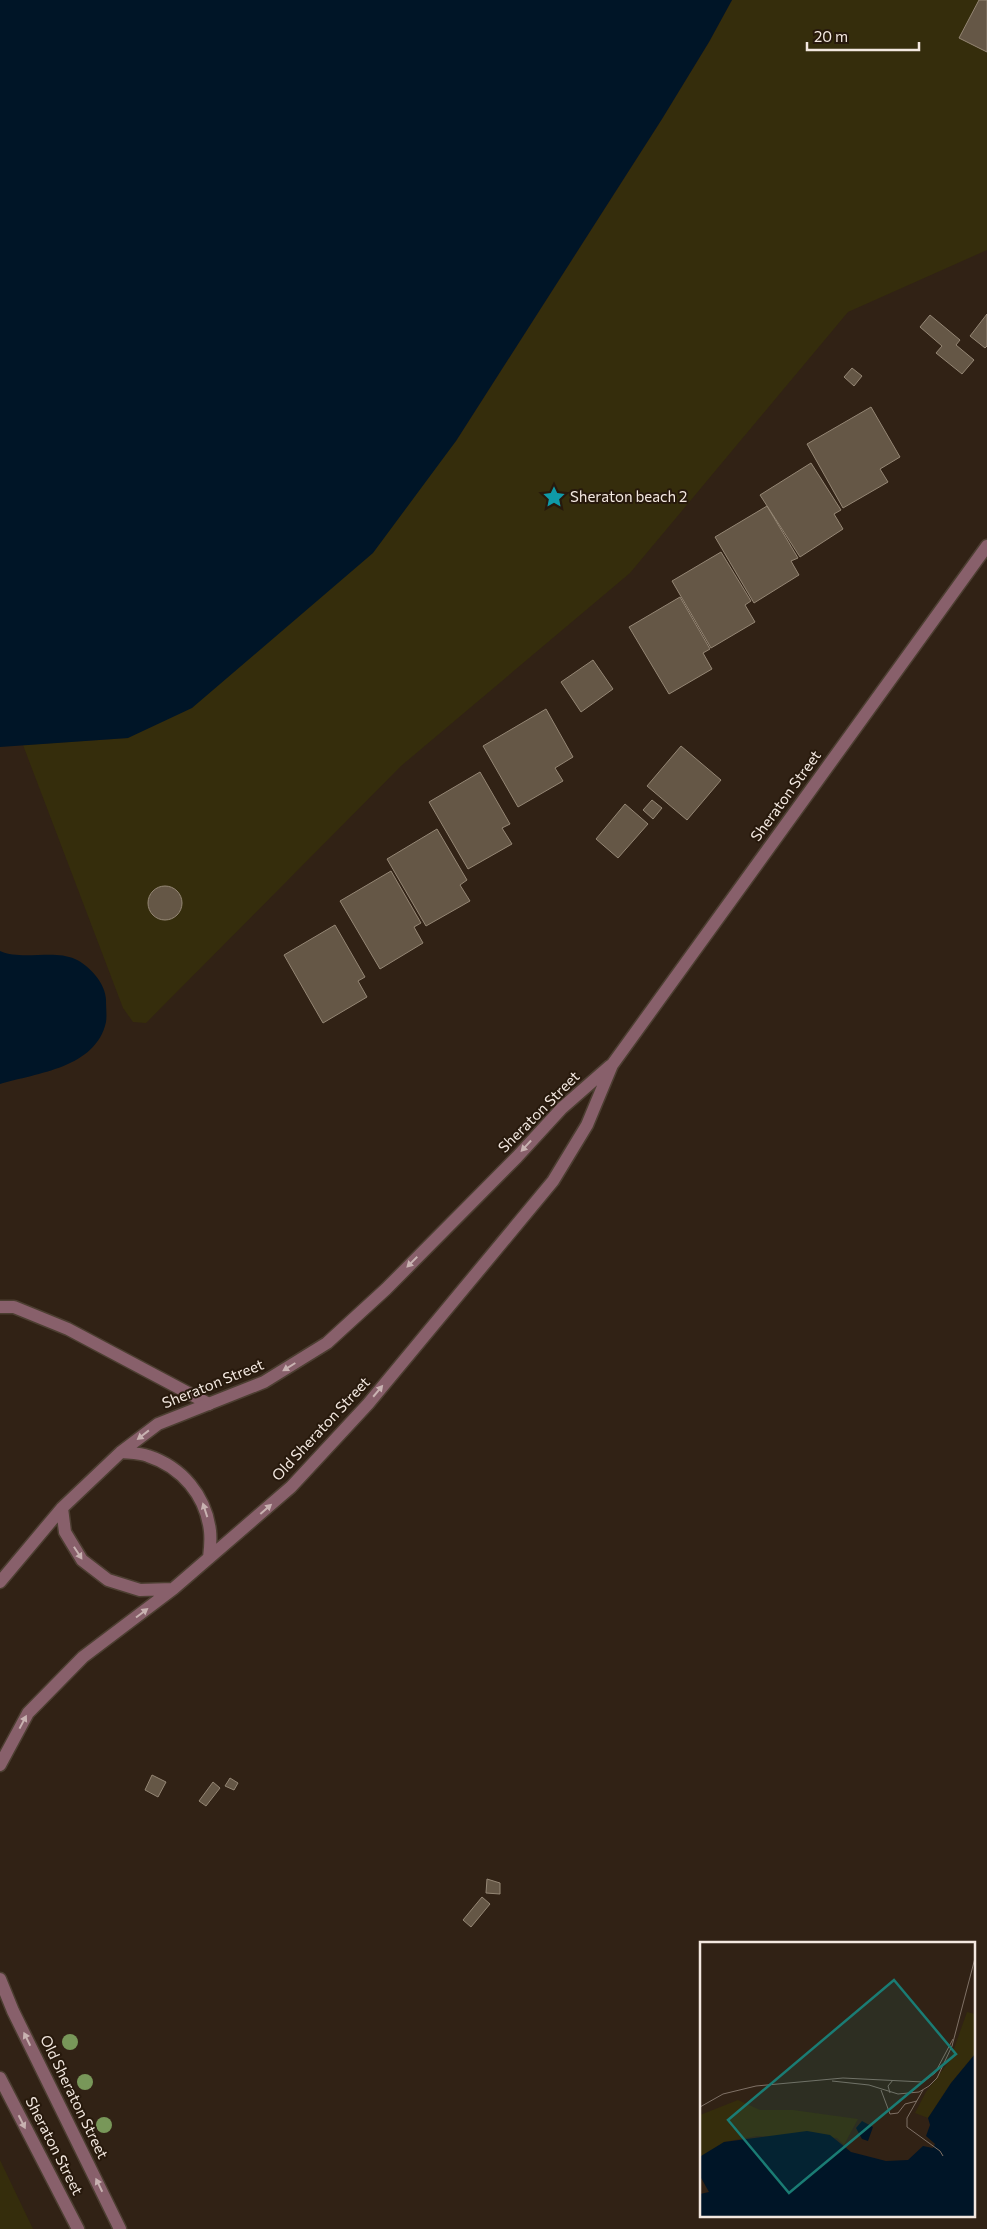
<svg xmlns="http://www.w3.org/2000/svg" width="987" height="2229" font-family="Commissioner,sans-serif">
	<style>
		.sand { fill: #352d0c }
		.water { fill: #001527 }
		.building { fill: #655746; stroke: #958775 }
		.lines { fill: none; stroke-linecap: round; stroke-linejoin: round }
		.service-casing { stroke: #4c3e31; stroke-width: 15 }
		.tertiary-casing { stroke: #4c3e31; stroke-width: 15 }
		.service { stroke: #88606b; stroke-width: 12 }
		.tertiary { stroke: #88606b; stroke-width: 12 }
		.tree { fill: #789759 }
		.oneway { fill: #c8b2b1 }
		.labels { text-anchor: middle; stroke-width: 4; stroke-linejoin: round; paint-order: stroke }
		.poi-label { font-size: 15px; fill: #f3e8e0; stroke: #27190c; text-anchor: start }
		.street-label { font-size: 15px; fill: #f3e8e0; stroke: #27190c }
		.inset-road { fill: none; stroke: #7f7166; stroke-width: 1 }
		.view { fill: #1a7c74; fill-opacity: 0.15; stroke: #1a7c74; stroke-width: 2.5 }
		.inset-edge { fill: none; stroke: #f3e8e0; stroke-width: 2.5 }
	</style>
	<rect width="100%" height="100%" fill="#312215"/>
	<!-- sand -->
	<path class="sand" d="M732,0H987V250L848,312L630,573L401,766L146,1023L133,1022L123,1008L23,745L128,738L456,441L662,119L709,42Z
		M0,2160L33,2229H0Z"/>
	<!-- water -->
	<path class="water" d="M0,0H732L709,42L662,119L456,441L373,553L192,708L128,738L0,747Z
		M0,951C23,961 53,949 75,959C89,965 106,984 106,1000C106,1007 107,1016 106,1022C96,1068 37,1073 0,1084Z"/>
	<!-- building -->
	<path class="building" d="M979,0H987V52L959,38Z
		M987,314V346L985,348L970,336Z
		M930,315L960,340L956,345L974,360L962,374L936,353L942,346L920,327Z
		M852,368L862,376L854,386L844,377Z
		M871,407L900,457L880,469L888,482L843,508L807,444Z
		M811,463L841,510L834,514L843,529L800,557L760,495Z
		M767,506L798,558L791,561L799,575L754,603L715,537Z
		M721,552L751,601L745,605L755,622L711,648L672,581Z
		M680,597L710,649L703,653L712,669L669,694L629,627Z
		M593,660L613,689L581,712L561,682Z
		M546,709L573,757L555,768L563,781L518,807L483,746Z
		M681,746L721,780L687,820L647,786Z
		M480,772L510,824L502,828L512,844L468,869L429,802Z
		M652,800L662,808L653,819L643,810Z
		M625,804L648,824L618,858L596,839Z
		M437,829L467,880L460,885L470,901L426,926L387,859Z
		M391,871L421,923L414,927L423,943L380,969L340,901Z
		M148 903a17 17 0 1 1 34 0a17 17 0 1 1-34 0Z
		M335,925L365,977L358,981L367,997L323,1023L284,955Z
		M152,1775L166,1782L158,1797L145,1790Z
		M230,1778L238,1783L234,1790L225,1786Z
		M213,1782L220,1788L206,1806L199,1801Z
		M487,1879L500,1883V1894L486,1893Z
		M482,1897L490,1904L471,1927L463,1920Z"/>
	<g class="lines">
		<defs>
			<path id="service" d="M0,1307H14L68,1329L209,1404"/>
			<path id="tertiary" d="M121,1452C130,1453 140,1453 148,1456C182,1467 206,1496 210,1531C211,1540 210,1550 209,1558
				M62,1508L65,1532L82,1560L108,1580L140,1590L173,1589
				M0,1582L62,1508L121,1452L158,1424L264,1382L327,1343L386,1289L517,1157L562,1108L610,1066
				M0,1765L28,1713L83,1657L173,1589L291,1487L368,1404L553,1181L587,1125L612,1065L987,546
				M0,1979L13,2011L120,2229
				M0,2078L78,2229"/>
		</defs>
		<!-- service casing -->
		<use href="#service" class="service-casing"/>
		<!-- tertiary casing -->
		<use href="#tertiary" class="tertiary-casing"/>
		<!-- service -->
		<use href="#service" class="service"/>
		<!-- tertiary -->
		<use href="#tertiary" class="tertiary"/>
	</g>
	<!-- trees -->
	<g class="tree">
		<circle cx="70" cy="2042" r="8"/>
		<circle cx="85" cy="2082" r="8"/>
		<circle cx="104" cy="2125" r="8"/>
	</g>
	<!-- one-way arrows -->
	<defs><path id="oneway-solid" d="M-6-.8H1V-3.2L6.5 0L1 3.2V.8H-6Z" transform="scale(1.25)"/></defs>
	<g class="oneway">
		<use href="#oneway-solid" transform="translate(526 1146) rotate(133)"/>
		<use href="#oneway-solid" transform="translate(412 1262) rotate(135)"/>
		<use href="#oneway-solid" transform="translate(289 1367) rotate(148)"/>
		<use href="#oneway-solid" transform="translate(378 1391) rotate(-50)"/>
		<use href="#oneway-solid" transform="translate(143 1435) rotate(142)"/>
		<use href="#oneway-solid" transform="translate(266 1509) rotate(-41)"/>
		<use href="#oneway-solid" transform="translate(205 1510) rotate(-108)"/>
		<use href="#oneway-solid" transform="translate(78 1553) rotate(57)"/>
		<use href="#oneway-solid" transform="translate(142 1613) rotate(-37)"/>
		<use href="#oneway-solid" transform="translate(23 1722) rotate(-62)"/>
		<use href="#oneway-solid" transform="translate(27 2039) rotate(-116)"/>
		<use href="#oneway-solid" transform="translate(22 2122) rotate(63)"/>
		<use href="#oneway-solid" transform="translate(99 2185) rotate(-116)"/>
	</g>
	<!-- icons -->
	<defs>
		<symbol id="sight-bare" viewBox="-9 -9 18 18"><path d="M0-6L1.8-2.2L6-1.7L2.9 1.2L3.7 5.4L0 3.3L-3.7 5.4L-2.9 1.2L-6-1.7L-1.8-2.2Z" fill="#0f9aa8" stroke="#27190c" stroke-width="2.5" paint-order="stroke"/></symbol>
	</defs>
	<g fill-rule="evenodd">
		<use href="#sight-bare" x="538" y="481" width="32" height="32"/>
	</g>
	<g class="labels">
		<!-- poi labels -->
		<g class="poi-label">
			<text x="570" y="502">Sheraton beach 2</text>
		</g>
		<!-- street labels -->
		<g class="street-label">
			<text transform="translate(786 796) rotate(-54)" y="5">Sheraton Street</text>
			<text transform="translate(539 1112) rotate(-45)" y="5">Sheraton Street</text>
			<text transform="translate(213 1384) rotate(-22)" y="5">Sheraton Street</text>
			<text transform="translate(321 1429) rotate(-47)" y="5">Old Sheraton Street</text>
			<text transform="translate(74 2097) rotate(64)" y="5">Old Sheraton Street</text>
			<text transform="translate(54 2146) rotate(63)" y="5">Sheraton Street</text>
		</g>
	</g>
	<!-- overview -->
	<g transform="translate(700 1942)">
		<rect width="275" height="275" fill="#312215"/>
		<path d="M267,70L275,72V112L251,141L228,176L215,171L226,150L250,118ZM38,158L60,168H93L158,177L144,203L137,196L57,194L24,200L0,219V173Z" fill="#352d0c"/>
		<path d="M275,112V274H0V252L9,250L0,234L1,214L24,200L107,189L130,193L151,210L186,219L208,218L223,204L233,206L235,202L226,194L230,183L228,176L251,141ZM162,179L173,185L168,199L162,197L156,186Z" fill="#001527"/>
		<path class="inset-road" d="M132,139L169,143L198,152L219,150L229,144L237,136L252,104L275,16M181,148L190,172L198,171L205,162L217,159M223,148L207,176V185L240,209L243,214M190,151L188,144L193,138M0,165L23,152L56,144L143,136L223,140L235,131L253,97"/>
		<path class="view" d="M194,38L256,112L89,251L28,178Z"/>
		<rect width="275" height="275" class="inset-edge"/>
	</g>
	<!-- scale -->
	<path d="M807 42v8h112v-8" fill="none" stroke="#f3e8e0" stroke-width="2.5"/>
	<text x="814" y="42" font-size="15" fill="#f3e8e0" stroke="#27190c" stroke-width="4" paint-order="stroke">20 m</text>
</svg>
